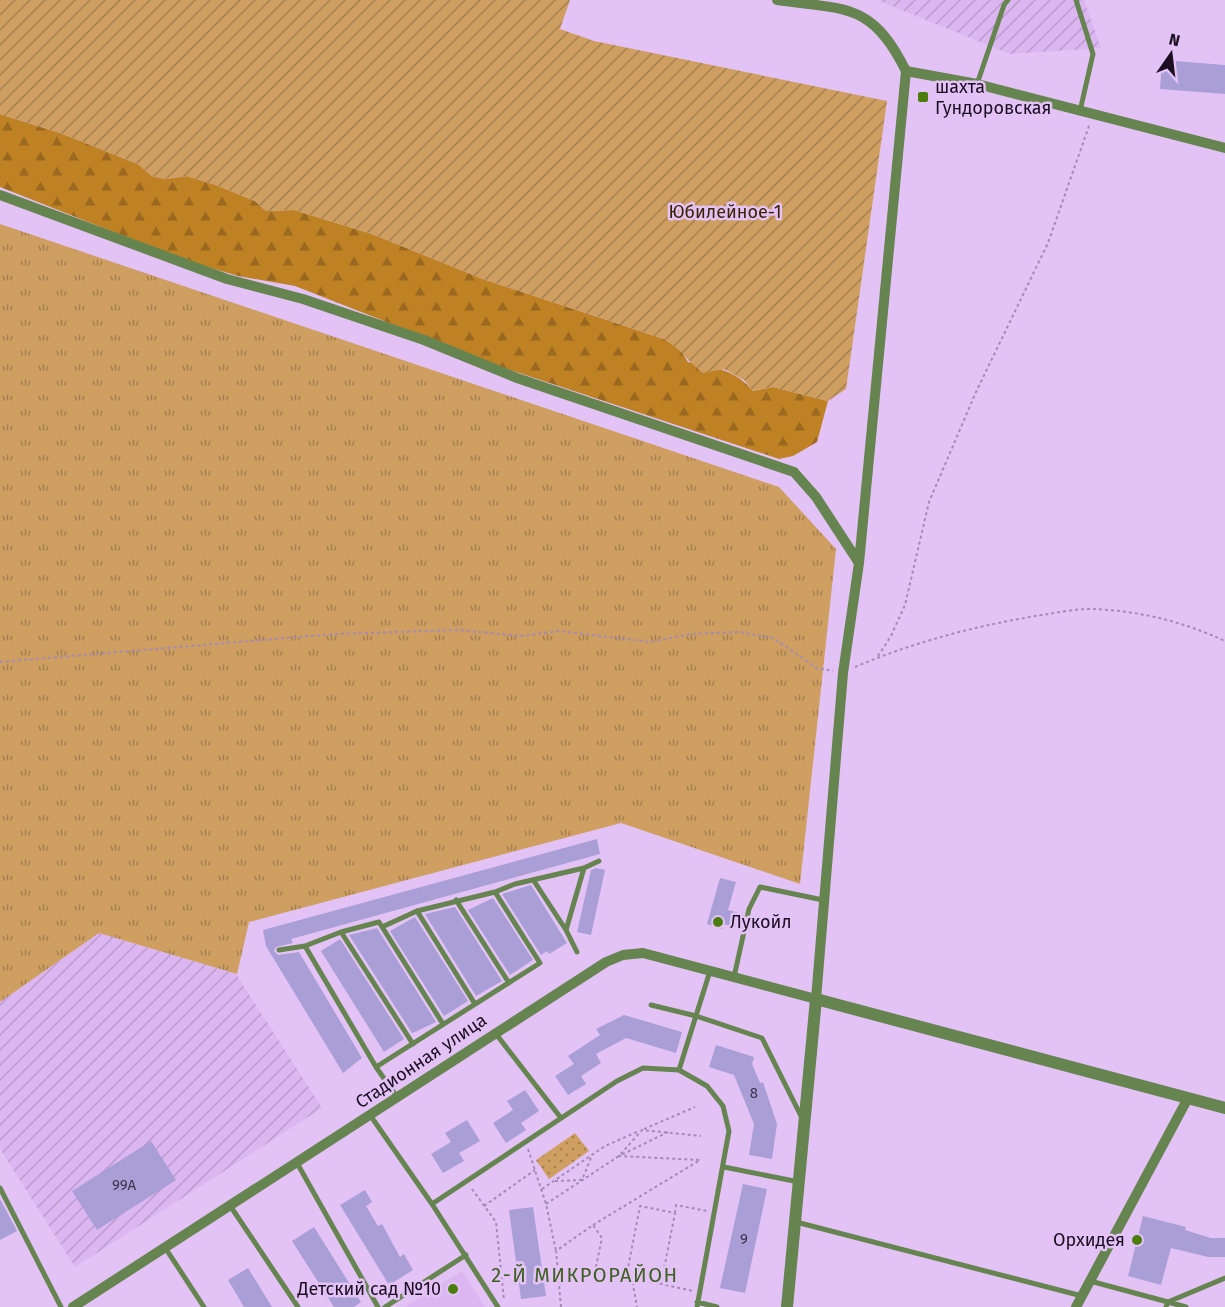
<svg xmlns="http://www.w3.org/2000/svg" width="1225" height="1307" font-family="'Fira Sans',sans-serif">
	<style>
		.built { fill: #dbb6f1 }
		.industrial { fill: url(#industrial-furrows) }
		.grass { fill: url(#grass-tufts) }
		.forest { fill: url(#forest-firs) }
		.park { fill: url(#park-dots) }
		.garden { fill: url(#garden-furrows) }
		.building { fill: #a99fd6 }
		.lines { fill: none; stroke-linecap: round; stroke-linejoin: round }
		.path { stroke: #a58ab3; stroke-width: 2; stroke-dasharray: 3 3; stroke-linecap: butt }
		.service { stroke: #66844f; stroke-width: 5 }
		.minor { stroke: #66844f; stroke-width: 10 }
		.tertiary { stroke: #66844f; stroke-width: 12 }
		.poi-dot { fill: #4a7d0e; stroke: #e3c2f6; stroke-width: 2 }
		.labels { text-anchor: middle; stroke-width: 5; stroke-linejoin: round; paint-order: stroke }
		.number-label { font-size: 15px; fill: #3e334e }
		.poi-label { font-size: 18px; fill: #1b0f21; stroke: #e3c2f6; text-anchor: start }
		.park-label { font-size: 18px; fill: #3d2400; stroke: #e3c2f6 }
		.street-label { font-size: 18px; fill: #1b0f21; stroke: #e3c2f6 }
		.neighbourhood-label { font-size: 20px; letter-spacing: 1.5px; fill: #3d5f1f; stroke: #e3c2f6 }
	</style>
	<defs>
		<pattern id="industrial-furrows" width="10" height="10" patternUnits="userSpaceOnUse" patternTransform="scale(1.5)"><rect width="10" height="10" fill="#dbb6f1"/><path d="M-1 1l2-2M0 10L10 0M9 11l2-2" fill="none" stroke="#bb9bce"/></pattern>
		<pattern id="grass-tufts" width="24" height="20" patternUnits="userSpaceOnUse" patternTransform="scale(1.5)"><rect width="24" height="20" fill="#ce9f61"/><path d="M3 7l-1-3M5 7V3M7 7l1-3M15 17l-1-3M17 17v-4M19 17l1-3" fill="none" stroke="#a68050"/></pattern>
		<pattern id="forest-firs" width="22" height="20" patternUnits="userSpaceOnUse" patternTransform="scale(1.5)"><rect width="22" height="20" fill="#be8123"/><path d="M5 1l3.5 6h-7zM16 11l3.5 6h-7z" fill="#9a681e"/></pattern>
		<pattern id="park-dots" width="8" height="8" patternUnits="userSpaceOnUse" patternTransform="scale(1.5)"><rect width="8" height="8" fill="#ce9f61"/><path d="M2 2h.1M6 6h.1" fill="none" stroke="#a68050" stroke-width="1.8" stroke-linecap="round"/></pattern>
		<pattern id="garden-furrows" width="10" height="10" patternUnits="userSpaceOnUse" patternTransform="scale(1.5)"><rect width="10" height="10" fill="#ce9f61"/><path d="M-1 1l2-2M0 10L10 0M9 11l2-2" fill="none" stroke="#a68050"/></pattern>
	</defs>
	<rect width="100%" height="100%" fill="#e3c2f6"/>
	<!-- built -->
	<path class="built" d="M462,1271L485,1307H405Z"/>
	<!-- industrial -->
	<path class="industrial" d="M877,0H1084L1101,48L1010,54Z
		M99,933L236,974L322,1108L75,1267L0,1149V1002Z"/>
	<!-- grass -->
	<path class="grass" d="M0,224L779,487L836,549L800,884L621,823L249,922L237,974L99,933L0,1002Z"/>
	<!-- forest -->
	<path class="forest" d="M0,114L63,134L138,164L152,176L165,179L187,176L216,185L255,201L266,211L294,210L372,234L483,279L664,339L680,349L688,362C714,367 736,370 753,391L773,387L828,401L817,442L793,456L779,459L501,367L295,286L238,276L184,260L0,187Z"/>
	<!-- park -->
	<path class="park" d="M575,1133L589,1151L549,1179L536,1160Z"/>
	<!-- garden -->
	<path class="garden" d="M0,0H570L560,29L594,41L887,101L846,389L828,401L773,387L753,391L744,380L724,369L703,373C688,362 680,348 664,339L483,279L372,234L294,210L266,211L255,201L216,185L187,176L165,179L152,176L138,164L63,134L0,114Z"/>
	<!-- building -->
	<path class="building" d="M1162,60L1225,65V94L1160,89Z
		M597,839L600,854L291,939L293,943L276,947L274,951L278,955L299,952L362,1058L343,1073L266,946L263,930Z
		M596,868L605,870L591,935L577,932L591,870Z
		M720,878L736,882L728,910L743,914L740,928L723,924L722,929L707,924Z
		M531,885L567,943L549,954L547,951L541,955L502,894Z
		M493,898L533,960L510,975L468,910Z
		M455,907L502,981L476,996L425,914Z
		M415,917L468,1001L444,1016L390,931Z
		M377,928L436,1022L417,1031L412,1033L349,935Z
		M340,939L404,1039L384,1052L321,951Z
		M624,1015L682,1032L676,1053L626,1038L596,1054L601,1063L581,1076L586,1084L568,1095L555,1076L574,1064L568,1056L600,1035L596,1029Z
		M716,1045L754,1057L752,1064L760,1083L763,1082L777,1124L772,1159L749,1155L754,1124L734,1075L709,1067Z
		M525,1090L539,1111L521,1123L526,1130L506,1143L493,1123L513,1110L507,1101Z
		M467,1120L480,1141L459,1153L464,1161L443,1173L431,1154L451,1142L445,1133Z
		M151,1141L176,1180L97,1230L72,1191Z
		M743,1184L767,1189L745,1293L720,1288Z
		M365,1190L372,1202L366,1206L378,1226L382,1224L400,1257L404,1254L413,1270L389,1285L340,1205Z
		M0,1199L17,1231L0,1240Z
		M533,1207L546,1296L521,1299L509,1210Z
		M1143,1216L1186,1227L1185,1230L1211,1238H1225V1257H1208L1171,1248L1161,1285L1128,1276Z
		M314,1227L361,1302L354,1307H334L292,1241Z
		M248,1268L272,1307H244L228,1280Z"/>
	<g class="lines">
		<!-- path -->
		<path class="path" d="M878,656L891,636L905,605L929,502L976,392L1048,243L1090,123
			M0,662L336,634L458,630L521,636L559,631L650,642L691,634L739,632L773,638L817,668L833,671
			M855,667C916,641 983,624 1048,614C1061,612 1076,609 1089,609C1137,610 1181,621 1225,641
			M644,1129L695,1107
			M528,1149L546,1204L556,1251
			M555,1181L582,1180L592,1155
			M472,1189L496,1222L504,1300
			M542,1189L605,1146L639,1131
			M546,1204L619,1156L642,1130L701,1136
			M484,1206L535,1170
			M675,1213L676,1205L707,1211
			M593,1225L700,1160L619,1156L668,1132
			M626,1278L640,1206L675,1213L661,1284L693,1291
			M632,1279L661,1284
			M561,1307L556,1251L593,1225L602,1238L595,1271L632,1279L637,1307"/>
		<!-- service -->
		<path class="service" d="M1076,0L1093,54L1080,111
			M977,84L1004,5L1008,0
			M584,868L599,861
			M456,900L509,983
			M417,911L475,1004
			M382,927L417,911L495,892
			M566,930L577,952
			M341,932L379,922L443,1024
			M279,950L305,946
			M734,977L749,909L760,887L823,900
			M651,1005L696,1016L762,1038L802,1118
			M496,1034L561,1118
			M376,1067L540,963L495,892L515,884L584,868L566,930L534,881
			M679,1070L710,971
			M397,1097L376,1067L305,946L341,932L413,1044
			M370,1115L432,1204L498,1307
			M297,1163L378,1307
			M724,1167L799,1182
			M0,1188L61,1307
			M432,1204L617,1081L643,1068L679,1070L707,1086L723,1106L729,1131L697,1307
			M231,1207L298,1307
			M796,1222L1082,1296
			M166,1249L204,1307
			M1090,1281L1168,1302L1225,1278
			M697,1302L717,1307
			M385,1307L466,1255
			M1166,1307L1168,1302L1186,1307"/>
		<!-- minor -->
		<path class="minor" d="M906,71L977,84L1225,148
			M0,195L227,279L303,299L424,340L517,378L794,472L816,497L859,563
			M73,1307L606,962L623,955L643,953L816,999L843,673L859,563L906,71C872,2 846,10 777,0
			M1076,1307L1188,1098"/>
		<!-- tertiary -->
		<path class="tertiary" d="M787,1307L816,999L1225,1108"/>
	</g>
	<!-- markers -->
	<g class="poi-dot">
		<rect x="917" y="91" width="12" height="12" rx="3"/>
		<circle cx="718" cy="922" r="6"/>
		<circle cx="1137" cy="1240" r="6"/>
		<circle cx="453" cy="1289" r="6"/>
	</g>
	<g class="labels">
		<!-- number labels -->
		<g class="number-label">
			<text x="754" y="1098">8</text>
			<text x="124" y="1190">99А</text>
			<text x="744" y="1244">9</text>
		</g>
		<!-- poi labels -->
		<g class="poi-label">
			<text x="935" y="93">шахта<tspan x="935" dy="21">Гундоровская</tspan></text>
			<text x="730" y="928">Лукойл</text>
			<text x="1125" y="1246" text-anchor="end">Орхидея</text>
			<text x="441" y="1295" text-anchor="end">Детский сад №10</text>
		</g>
		<!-- park labels -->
		<g class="park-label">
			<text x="725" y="218">Юбилейное-1</text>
		</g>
		<!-- street labels -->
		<g class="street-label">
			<text transform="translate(421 1061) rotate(-34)" y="6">Стадионная улица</text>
		</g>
		<!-- neighbourhood labels -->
		<g class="neighbourhood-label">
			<text x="585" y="1282">2-Й МИКРОРАЙОН</text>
		</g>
	</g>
	<!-- north arrow -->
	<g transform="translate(1171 54) rotate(14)" stroke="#e3c2f6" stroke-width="4.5" paint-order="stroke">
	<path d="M0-4.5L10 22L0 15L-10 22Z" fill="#1b0f21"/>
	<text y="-9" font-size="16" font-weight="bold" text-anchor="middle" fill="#1b0f21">N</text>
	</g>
</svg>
